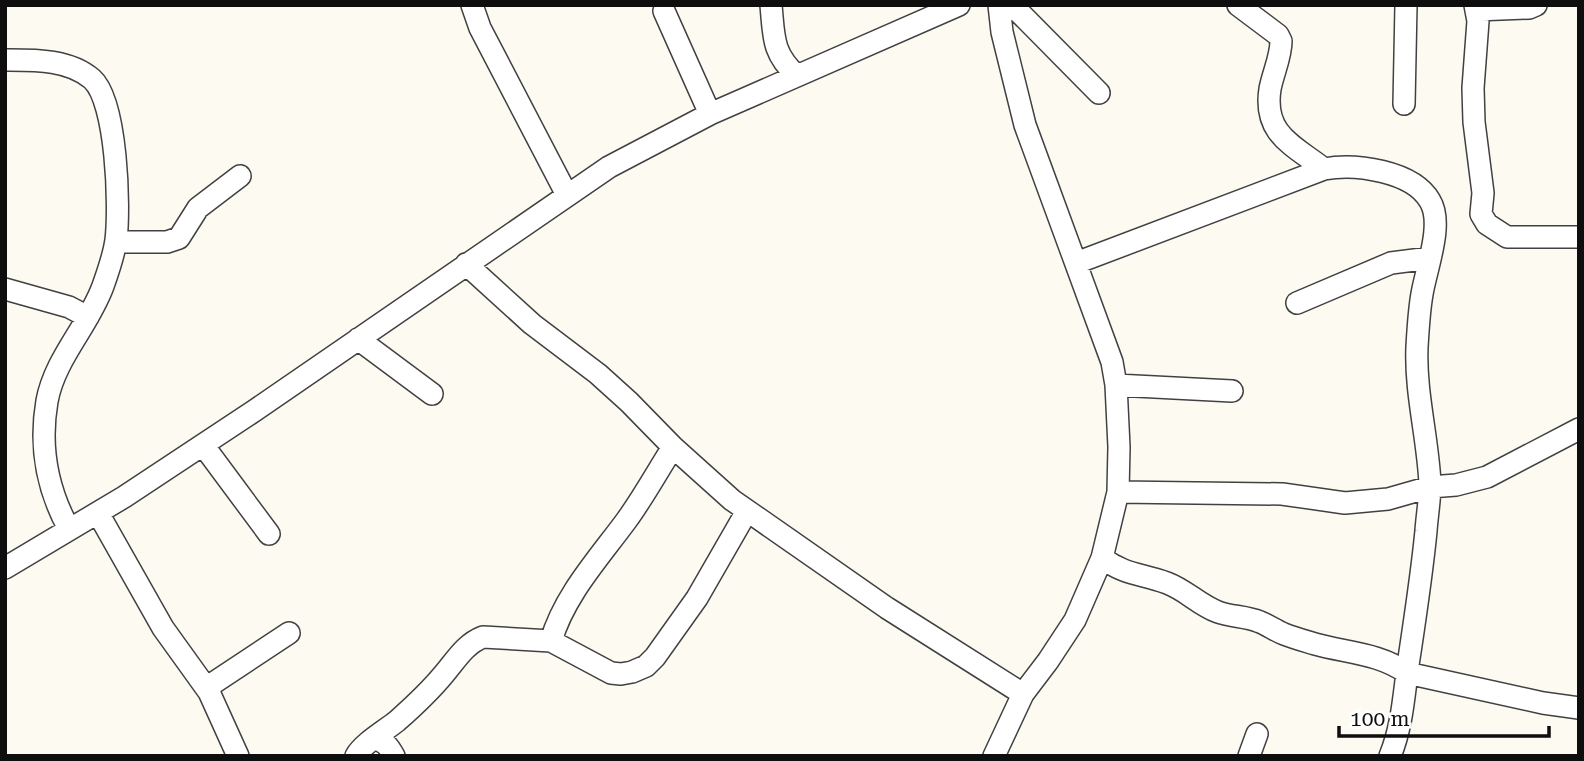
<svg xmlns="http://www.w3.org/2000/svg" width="1584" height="761" font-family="'Roboto Serif',serif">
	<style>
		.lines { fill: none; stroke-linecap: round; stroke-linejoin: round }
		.minor-casing { stroke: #414141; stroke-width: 24 }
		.minor { stroke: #fff; stroke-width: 21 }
	</style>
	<rect width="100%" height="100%" fill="#fdfbf1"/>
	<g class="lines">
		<defs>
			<path id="minor" d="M472,5L480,28L567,195
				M771,5C774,37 772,53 797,76
				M1012,5L1099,93
				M1238,5L1278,35L1281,41C1281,57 1273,73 1270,89C1263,134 1293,145 1324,169
				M1475,5L1478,21L1473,88L1474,122L1483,193L1481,214L1487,224L1507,237H1579
				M1476,10L1529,8L1536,5
				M664,11L710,114
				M5,60C34,60 69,59 92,79C117,101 120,207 116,240C114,255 108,272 103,286C88,327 55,358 47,401C39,447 47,489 69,529
				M1404,104L1406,5
				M116,242H167L179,238L198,208L240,176
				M1076,263L1324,169C1355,163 1413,171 1430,201C1444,224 1426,269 1422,294C1419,311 1418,330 1417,347C1415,393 1428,438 1430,484C1430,499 1427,516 1426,531C1422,572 1416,612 1410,652C1404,687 1404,722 1390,756
				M466,264L532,324L598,374L629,402L673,447L732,500L887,608L1023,694
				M5,289L69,307L88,317
				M1297,303L1391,263L1430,258
				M358,339L432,394
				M1116,385L1232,391
				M203,445L269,534
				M1118,492L1282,494L1345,503L1388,499L1430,487L1456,485L1487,477L1579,429
				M98,513L163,628L209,692
				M1102,558C1127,576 1140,573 1167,583C1186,590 1199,605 1218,612C1231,617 1246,616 1260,622C1268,625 1276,631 1284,634C1294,638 1305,641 1315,644C1347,653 1379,653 1407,673L1543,703L1579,708
				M5,568L124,497L254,411L609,167L710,114L959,5
				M551,641C564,596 598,559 626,521C643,498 657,472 673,447
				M375,739C385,741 389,747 394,756
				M238,756L209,692L212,684L289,633
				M356,756C362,744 386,730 397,721C414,706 430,691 444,674C456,660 465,644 483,637L551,641L611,673L621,674L632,672L646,666L655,657L697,598L747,511
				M994,756L1023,694L1048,661L1075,620L1102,558L1118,492L1119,447L1116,385L1112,362L1025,125L1002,32L999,5
				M1249,756L1257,734"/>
		</defs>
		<!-- minor casing -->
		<use href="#minor" class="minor-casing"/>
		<!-- minor -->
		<use href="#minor" class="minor"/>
	</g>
	<!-- border -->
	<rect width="1584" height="761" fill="none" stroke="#0e0e0e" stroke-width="14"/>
	<!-- scale -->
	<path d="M1339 726v10h210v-10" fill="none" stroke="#0e0e0e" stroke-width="3.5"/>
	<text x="1350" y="726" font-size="21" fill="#0e0e0e" stroke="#ffffff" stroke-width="5" paint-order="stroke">100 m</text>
</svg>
